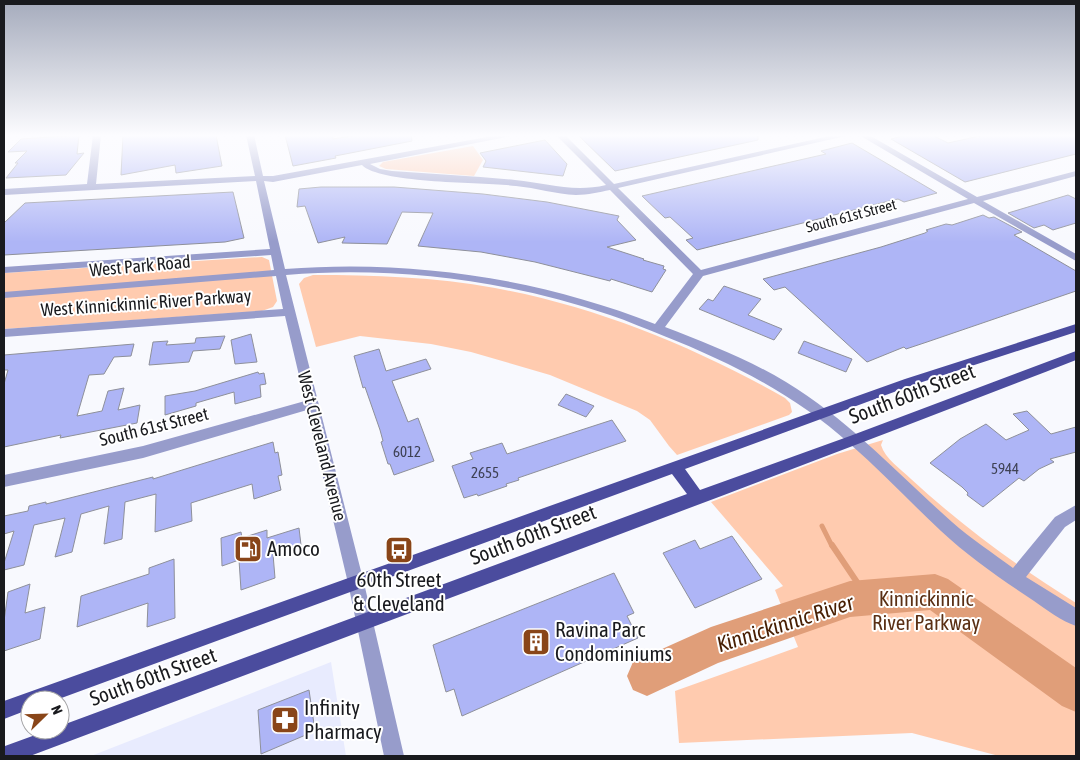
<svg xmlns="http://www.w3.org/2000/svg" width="1080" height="760" font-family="'Asap Condensed',sans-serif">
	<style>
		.built { fill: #e8ebfe }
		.green { fill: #ffcbaf }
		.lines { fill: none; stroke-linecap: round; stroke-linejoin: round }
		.stream-far1 { stroke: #e09e79; stroke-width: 5 }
		.stream { stroke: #e09e79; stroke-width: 6 }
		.river { fill: #e09e79; fill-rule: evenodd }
		.building { fill: #aeb5f6; stroke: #8e909a }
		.minor { fill: #979ccb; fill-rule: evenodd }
		.major { fill: #4b4c9e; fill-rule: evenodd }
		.labels { text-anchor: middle; stroke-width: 4; stroke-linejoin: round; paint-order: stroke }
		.far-street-label { font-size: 15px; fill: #191a1e; stroke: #fff }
		.number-label { font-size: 15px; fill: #3e4154 }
		.street-label { font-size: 18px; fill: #191a1e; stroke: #fff }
		.near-street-label { font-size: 21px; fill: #191a1e; stroke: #fff }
		.near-poi-label { font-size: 21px; fill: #191a1e; stroke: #fff; text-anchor: start }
		.near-park-label { font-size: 21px; fill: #5a2f14; stroke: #fff }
		.near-water-label { font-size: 22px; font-style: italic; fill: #471e02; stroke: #fff }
	</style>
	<rect width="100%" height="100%" fill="#f8f9fe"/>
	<!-- built -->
	<path class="built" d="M331,662L346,756H91Z"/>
	<!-- green -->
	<path class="green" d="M473,146L483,160L474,176L386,169L379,166L383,162Z
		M262,257L269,260L277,301L273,307L262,311L4,329V273Z
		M313,275C374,275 435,277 495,288C598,307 695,347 785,398L790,403L792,412L789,415L677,455L669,446L650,420L637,411L550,375L471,352L431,344L360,336L316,347L299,284L304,278Z
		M883,440L881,445C885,459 901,469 911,479C962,526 1018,567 1076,603V756H999L912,733L679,743L675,691L798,647L775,590L783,586L711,502L837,454Z"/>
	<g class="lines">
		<!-- stream-far1 -->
		<path class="stream-far1" d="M822,526L832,546"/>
		<!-- stream -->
		<path class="stream" d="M832,545L867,597"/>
		<!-- river -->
		<path class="river" d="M935,574L948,579L1076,668V712L1062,706L930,610L850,617L718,663L647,696L633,690L627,676L633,662L711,627L850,581Z"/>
	</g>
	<!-- building -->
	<path class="building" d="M79,135L77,154L84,153L66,175L6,178L18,163H15L27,151L8,152L21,139Z
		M123,135H216L222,166L176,173L175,165L121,175Z
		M285,135H333V139L357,135H411L412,141L335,156L336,158L293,166Z
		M578,135H758V140L615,171Z
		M907,135H932L948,143L984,135H1076V154L965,182L891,139Z
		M545,140L567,164L563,176L483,167L486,161L480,153Z
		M852,143L937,193L904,202L898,199L885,202L697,250L686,240L693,238L670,217L665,218L642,196L826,154L821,151Z
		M321,187H394L483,194L547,202L619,216L617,220L636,240L607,247L644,259L643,260L664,266L663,269L666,270L652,292L611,279L610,281L535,262L481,252L418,246L433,213L402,212L387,244L342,243L345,237L318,243L305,206L297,207L299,189Z
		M233,192L244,238L225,242L4,255V223L25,203Z
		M1068,195L1076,199V223L1056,229L1053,230L1044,225L1034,228L1008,213Z
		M983,215L989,218L994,217L1022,232L1014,235L1076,271V291L927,342L906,349L904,347L867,362L785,287L774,290L763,279L881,247L925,233L928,231L926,230L946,224L952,225Z
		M724,286L761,299L748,315L782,329L774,340L699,309L708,299L713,301Z
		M251,334L257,362L235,364L231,340Z
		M225,336L220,349L193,351L189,362L149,365L153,342L168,341L166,345L195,343L196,338Z
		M804,341L852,359L846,372L798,353Z
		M134,344L131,356L114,357L104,374L89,375L77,416L102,411L108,391L124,388L118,410L140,405L137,423L60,438L61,435L4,447V384L8,370H4V355Z
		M379,349L386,371L426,359L431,369L392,381L408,422L418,418L434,461L394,475L390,464H388L381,442L383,441L380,430L365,387L363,388L354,356Z
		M258,372L259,374L264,373L266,384L260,385L261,397L235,404L234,392L196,403V406L165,415V396L195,391Z
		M566,394L594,406L586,417L558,405Z
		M1027,411L1051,434L1076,427V452L1050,459L1054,462L1039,469L1024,481L1019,478L983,507L967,495L968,493L962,487L930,463L960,439L986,424L1006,440L1029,430L1013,414Z
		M612,420L626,441L518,478L519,480L506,484L507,486L478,496L477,494L464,498L452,466L473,459L470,453L502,443L507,454Z
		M273,442L275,453L278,452L282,475L278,476L281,490L254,499L252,484L191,503L192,521L155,532L156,494L125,502L122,539L104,544L109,506L81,514L72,552L55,557L65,518L34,525L24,565L4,570V563L14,531L4,534V516L28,511L29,506L46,502V504L153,477V479Z
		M299,528L301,545L273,554L275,578L241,590L239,560L222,566L221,538L241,532L242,538L267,530V538Z
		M732,536L762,579L695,608L663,553L695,540L700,549Z
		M174,559L175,618L147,627L148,603L77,627L81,596L149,574V568Z
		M614,573L634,613L627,616L638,638L462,716L454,689L446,692L433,645Z
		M30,584L25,613L45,607L40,639L4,651V621L8,592Z
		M309,690L315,731L261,754L258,710Z"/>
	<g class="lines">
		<!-- minor -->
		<path class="minor" d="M93,135H101L96,184L255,176L246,135H254L263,176H273L498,135H516L370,164L380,169L392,171C433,174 474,176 515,180C547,183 573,193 606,185L556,135H565L614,184L834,135H850L618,188L701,270L968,199L859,135H869L977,197L1076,171V176L983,201L1076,254V261L974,203L703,276L665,327C706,343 748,359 786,382C849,420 898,474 952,522C971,539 993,553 1013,568L1055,517L1076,505V520L1065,527L1026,577L1076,608V626C1061,621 1047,610 1034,601C1002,580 969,557 941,531C910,502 881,471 850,444C795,395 732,363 664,336C646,329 628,321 610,315C507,280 394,266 286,275L364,583L404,756H384L348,583L307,410L143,458L4,487V475L143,446L305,401L285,316L4,337V329L283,309L276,276L4,298V292L274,270L271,255L4,273V267L270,249L256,181L4,195V189L87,184ZM362,165C380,184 485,182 516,186C536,188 556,194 576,195C588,195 599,192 610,190L693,274L655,324C538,278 410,259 285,269L264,181L273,182Z"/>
		<!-- major -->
		<path class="major" d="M1076,324V332L913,385L685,469L700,490L850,436L1076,351V360C729,495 379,624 30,756H4L5,746L49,730H60V726L687,494L672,474L56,700H30V709L4,719V701L905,379Z"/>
	</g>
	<!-- sky -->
	<linearGradient id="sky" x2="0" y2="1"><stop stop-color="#a5abbc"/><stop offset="0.56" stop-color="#fcfcff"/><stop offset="1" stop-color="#fcfcff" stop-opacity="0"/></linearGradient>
	<rect width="1080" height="242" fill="url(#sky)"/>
	<!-- icons -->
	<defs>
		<symbol id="fuel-square" viewBox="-11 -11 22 22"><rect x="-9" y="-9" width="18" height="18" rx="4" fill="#894518" stroke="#fff"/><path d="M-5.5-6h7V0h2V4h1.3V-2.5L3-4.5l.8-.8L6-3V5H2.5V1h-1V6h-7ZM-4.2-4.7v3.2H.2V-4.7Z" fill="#fff"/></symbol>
		<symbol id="bus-square" viewBox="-11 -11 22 22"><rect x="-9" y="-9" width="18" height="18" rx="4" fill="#894518" stroke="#fff"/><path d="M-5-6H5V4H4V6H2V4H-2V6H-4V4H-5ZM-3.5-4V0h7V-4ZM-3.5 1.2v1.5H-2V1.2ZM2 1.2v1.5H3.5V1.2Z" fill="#fff"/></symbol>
		<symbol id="building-square" viewBox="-11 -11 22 22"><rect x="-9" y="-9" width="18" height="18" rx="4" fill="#894518" stroke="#fff"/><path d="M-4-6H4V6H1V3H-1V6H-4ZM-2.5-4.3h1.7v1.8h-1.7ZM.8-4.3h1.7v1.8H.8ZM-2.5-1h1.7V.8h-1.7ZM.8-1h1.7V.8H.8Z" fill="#fff"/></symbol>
		<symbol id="pharmacy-square" viewBox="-11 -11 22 22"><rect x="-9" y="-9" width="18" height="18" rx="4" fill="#894518" stroke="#fff"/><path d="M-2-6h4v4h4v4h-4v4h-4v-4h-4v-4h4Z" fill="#fff"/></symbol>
	</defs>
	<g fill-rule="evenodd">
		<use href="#fuel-square" x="232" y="533" width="32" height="32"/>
		<use href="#bus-square" x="383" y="534" width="32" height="32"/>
		<use href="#building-square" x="520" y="626" width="32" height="32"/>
		<use href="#pharmacy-square" x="269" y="704" width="32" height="32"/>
	</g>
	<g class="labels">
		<!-- far-street labels -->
		<g class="far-street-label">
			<text transform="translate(851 216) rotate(-15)" y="5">South 61st Street</text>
		</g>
		<!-- number labels -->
		<g class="number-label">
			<text x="407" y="457">6012</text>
			<text x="1005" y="474">5944</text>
			<text x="485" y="478">2655</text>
		</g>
		<!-- street labels -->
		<g class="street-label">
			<text transform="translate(140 266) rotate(-5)" y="6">West Park Road</text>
			<text transform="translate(146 303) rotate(-4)" y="6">West Kinnickinnic River Parkway</text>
			<text transform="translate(154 427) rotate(-14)" y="6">South 61st Street</text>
			<text transform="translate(322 446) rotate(76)" y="6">West Cleveland Avenue</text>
		</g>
		<!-- near-street labels -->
		<g class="near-street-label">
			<text transform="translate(912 394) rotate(-21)" y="7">South 60th Street</text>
			<text transform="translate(533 535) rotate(-21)" y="7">South 60th Street</text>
			<text transform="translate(153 677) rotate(-20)" y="7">South 60th Street</text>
		</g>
		<!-- near-poi labels -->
		<g class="near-poi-label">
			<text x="267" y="556">Amoco</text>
			<text x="399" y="587" text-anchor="middle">60th Street<tspan x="399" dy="24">&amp; Cleveland</tspan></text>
			<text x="555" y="637">Ravina Parc<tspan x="555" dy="24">Condominiums</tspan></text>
			<text x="304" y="715">Infinity<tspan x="304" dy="24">Pharmacy</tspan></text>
		</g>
		<!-- near-park labels -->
		<g class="near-park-label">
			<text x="926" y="606">Kinnickinnic<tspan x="926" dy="24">River Parkway</tspan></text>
		</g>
		<!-- near-water labels -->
		<g class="near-water-label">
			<text transform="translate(785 623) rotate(-18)" y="8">Kinnickinnic River</text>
		</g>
	</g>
	<!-- border -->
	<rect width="1080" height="760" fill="none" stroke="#191a1e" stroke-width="10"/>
	<!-- north arrow -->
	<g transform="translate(45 715) rotate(67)"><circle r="24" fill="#ffffff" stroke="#a3a3a5"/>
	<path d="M0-4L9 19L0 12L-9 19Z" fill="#894518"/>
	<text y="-8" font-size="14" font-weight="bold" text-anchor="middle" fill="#191a1e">N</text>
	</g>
</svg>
